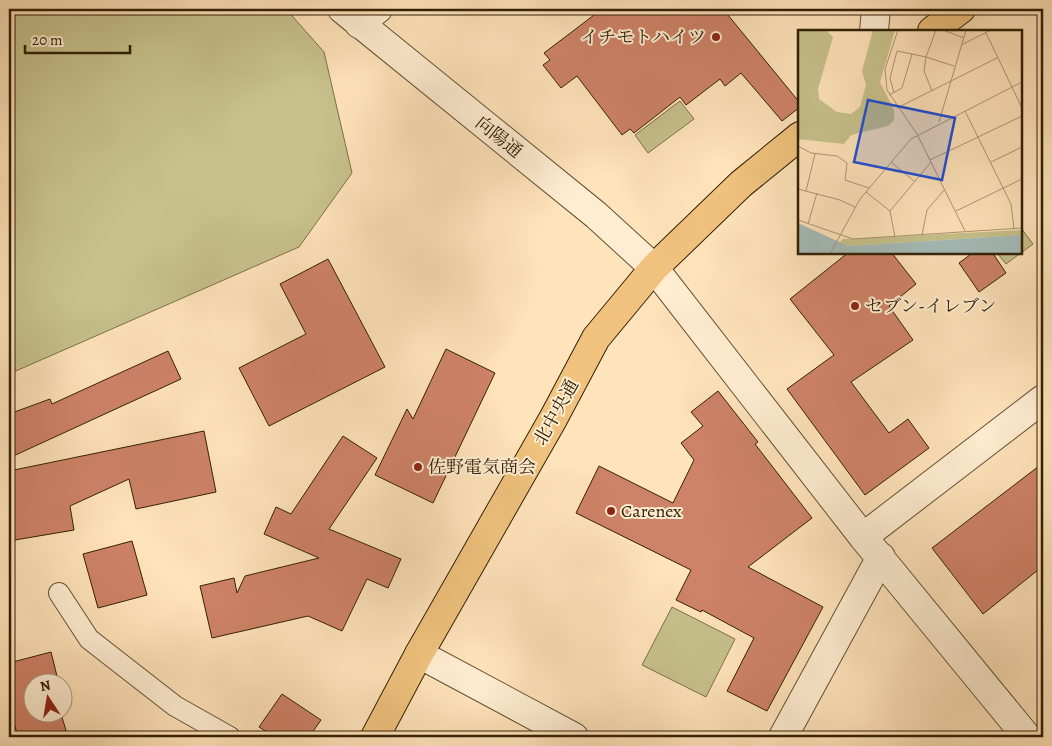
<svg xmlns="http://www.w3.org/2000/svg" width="1052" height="746" font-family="Alegreya,'Noto Serif JP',serif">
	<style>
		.green { fill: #c7c18b; stroke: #7c7049 }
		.building { fill: #ce8267; stroke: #322007 }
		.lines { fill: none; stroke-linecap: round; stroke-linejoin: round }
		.service-casing { stroke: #655134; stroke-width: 22 }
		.minor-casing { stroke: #655134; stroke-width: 30 }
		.tertiary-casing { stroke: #655134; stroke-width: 30 }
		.trunk-casing { stroke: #322007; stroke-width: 30 }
		.service { stroke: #ffedd2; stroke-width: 20 }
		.minor { stroke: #ffedd2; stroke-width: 28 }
		.tertiary { stroke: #ffedd2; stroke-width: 28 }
		.trunk { stroke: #f0c27d; stroke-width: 28 }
		.poi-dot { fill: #8f2418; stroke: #ffedd2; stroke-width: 2 }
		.labels { text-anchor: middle; stroke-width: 4; stroke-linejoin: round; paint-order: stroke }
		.poi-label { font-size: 18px; fill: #322007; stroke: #ffedd2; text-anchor: start }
		.street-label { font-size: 18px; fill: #322007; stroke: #ffedd2 }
		.inset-road { fill: none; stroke: #ad9572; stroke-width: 1 }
		.view { fill: #1d4ed8; fill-opacity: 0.15; stroke: #1d4ed8; stroke-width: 2.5 }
		.inset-edge { fill: none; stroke: #322007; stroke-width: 2.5 }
	</style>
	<rect width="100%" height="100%" fill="#ffe3ba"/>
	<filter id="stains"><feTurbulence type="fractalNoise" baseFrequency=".004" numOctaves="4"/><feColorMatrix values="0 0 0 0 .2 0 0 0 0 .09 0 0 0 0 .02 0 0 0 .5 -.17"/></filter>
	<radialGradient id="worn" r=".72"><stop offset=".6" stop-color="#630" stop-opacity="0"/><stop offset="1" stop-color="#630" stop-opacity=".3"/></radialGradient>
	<!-- green -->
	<path class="green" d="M9,9H286L324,52L352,173L299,247L9,374Z
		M680,101L694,119L648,153L635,135Z
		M1021,228L1033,244L1006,264L997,253L1021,252Z
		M672,607L735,639L706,697L642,665Z"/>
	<!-- building -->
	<path class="building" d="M602,9H723L800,103V107L782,121L741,73L725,86L720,79L686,105L680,97L634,133L630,129L622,135L577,76L561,88L543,65L550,60L544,53Z
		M849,252H891L916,284L889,306L913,340L851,382L889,433L908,419L929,448L865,495L787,389L834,355L790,299Z
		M974,252H992L1006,273L979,292L959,263Z
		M328,259L385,367L269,426L239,368L306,334L280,284Z
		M446,349L495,373L433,503L375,475L407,409L413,419Z
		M168,351L181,379L9,458V414L50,399L52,404Z
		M718,391L758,442L755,444L812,518L748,567L823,607L767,711L727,691L754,638L702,610L701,612L676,600L691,570L576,513L599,466L673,503L694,460L681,443L703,426L691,412Z
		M204,431L216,492L136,509L129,479L70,506L74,530L9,541V471Z
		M343,436L377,458L329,529L401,559L388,588L367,579L342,631L308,616L212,638L200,586L234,578L237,593L245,576L319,558L264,534L276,507L291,514Z
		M1043,463V566L983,614L932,548Z
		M132,541L147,595L98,608L83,554Z
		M51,652L59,684H32V714H61L68,737H18L9,705V663Z
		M282,694L321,720L309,737H275L259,727Z"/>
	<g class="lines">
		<defs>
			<path id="service" d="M59,593L89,639L175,706L230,737"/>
			<path id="minor" d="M359,24L378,9
				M654,268L863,537L1027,737
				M863,537L1043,399
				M419,654L574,737
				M783,737L881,557"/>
			<path id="tertiary" d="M342,9L596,215L654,268
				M874,31L876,9"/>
			<path id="trunk" d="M932,31L961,9
				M375,737L419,654L553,419L596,338L654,268L741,184L800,136"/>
		</defs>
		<!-- service casing -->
		<use href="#service" class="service-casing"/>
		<!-- minor casing -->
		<use href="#minor" class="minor-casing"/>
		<!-- tertiary casing -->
		<use href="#tertiary" class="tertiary-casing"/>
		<!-- trunk casing -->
		<use href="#trunk" class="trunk-casing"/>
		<!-- service -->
		<use href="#service" class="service"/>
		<!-- minor -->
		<use href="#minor" class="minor"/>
		<!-- tertiary -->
		<use href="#tertiary" class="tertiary"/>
		<!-- trunk -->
		<use href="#trunk" class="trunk"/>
	</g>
	<!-- markers -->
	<g class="poi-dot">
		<circle cx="716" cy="37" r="5"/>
		<circle cx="855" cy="306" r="5"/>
		<circle cx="418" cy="467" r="5"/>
		<circle cx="611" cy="511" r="5"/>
	</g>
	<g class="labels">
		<!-- poi labels -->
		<g class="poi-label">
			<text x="706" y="43" text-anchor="end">イチモトハイツ</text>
			<text x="865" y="312">セブン-イレブン</text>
			<text x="428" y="473">佐野電気商会</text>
			<text x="621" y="517">Carenex</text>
		</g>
		<!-- street labels -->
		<g class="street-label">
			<text transform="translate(499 137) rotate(39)" y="6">向陽通</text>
			<text transform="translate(556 412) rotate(-61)" y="6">北中央通</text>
		</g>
	</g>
	<!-- overview -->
	<g transform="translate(798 30)">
		<rect width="224" height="224" fill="#ffe3ba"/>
		<path d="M0,0H28L35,7L20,59L21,69L39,82L53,84L62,77L68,55L64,41L75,0H97L82,52L96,80V90L90,96L53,105L46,114L0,109ZM224,200V205L50,216L41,213L45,209Z" fill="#c7c18b"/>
		<path d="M0,193L50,216L224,205V224H0Z" fill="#a4bcb9"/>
		<path class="inset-road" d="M100,0L87,39L89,60L119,104L167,201M145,0L166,8M188,3L224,78M163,15L193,0M134,61L126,41L128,27L156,36M96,63L92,48L99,21L114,24M91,65L104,58L114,24L128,27L138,0M99,78L199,28M167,81L213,174L216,199M141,92L168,0M0,116L13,123L39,126L49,133L47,150L71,158M132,130L224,86M93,132L116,151M193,132L224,117M0,159L42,170L57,177M8,161L17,124M68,162L92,181L133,132M92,181L97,207M158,181L224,149M0,190L55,209L224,198M10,194L19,163M124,205L129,180L147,159M32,224L62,169L113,109L224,52"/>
		<path class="view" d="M70,70L157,88L144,150L56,132Z"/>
		<rect width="224" height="224" class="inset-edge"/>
	</g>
	<!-- margin -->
	<rect width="1052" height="746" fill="none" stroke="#ffe3ba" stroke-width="30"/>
	<rect x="10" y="10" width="1032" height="726" fill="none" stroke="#322007" stroke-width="2.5"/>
	<rect x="15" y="15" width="1022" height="716" fill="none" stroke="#322007"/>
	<!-- north arrow -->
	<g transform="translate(48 698) rotate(348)"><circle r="24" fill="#ffedd2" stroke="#ad9b81"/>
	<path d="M0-4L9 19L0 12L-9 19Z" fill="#8f2418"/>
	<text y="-8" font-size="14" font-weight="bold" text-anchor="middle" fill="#322007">N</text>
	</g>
	<!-- scale -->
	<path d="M25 45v8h105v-8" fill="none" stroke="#322007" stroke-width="2.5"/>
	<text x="32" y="45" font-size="15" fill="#322007" stroke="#ffedd2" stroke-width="4" paint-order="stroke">20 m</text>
	<rect width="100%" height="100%" filter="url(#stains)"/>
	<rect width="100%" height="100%" fill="url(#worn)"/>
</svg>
